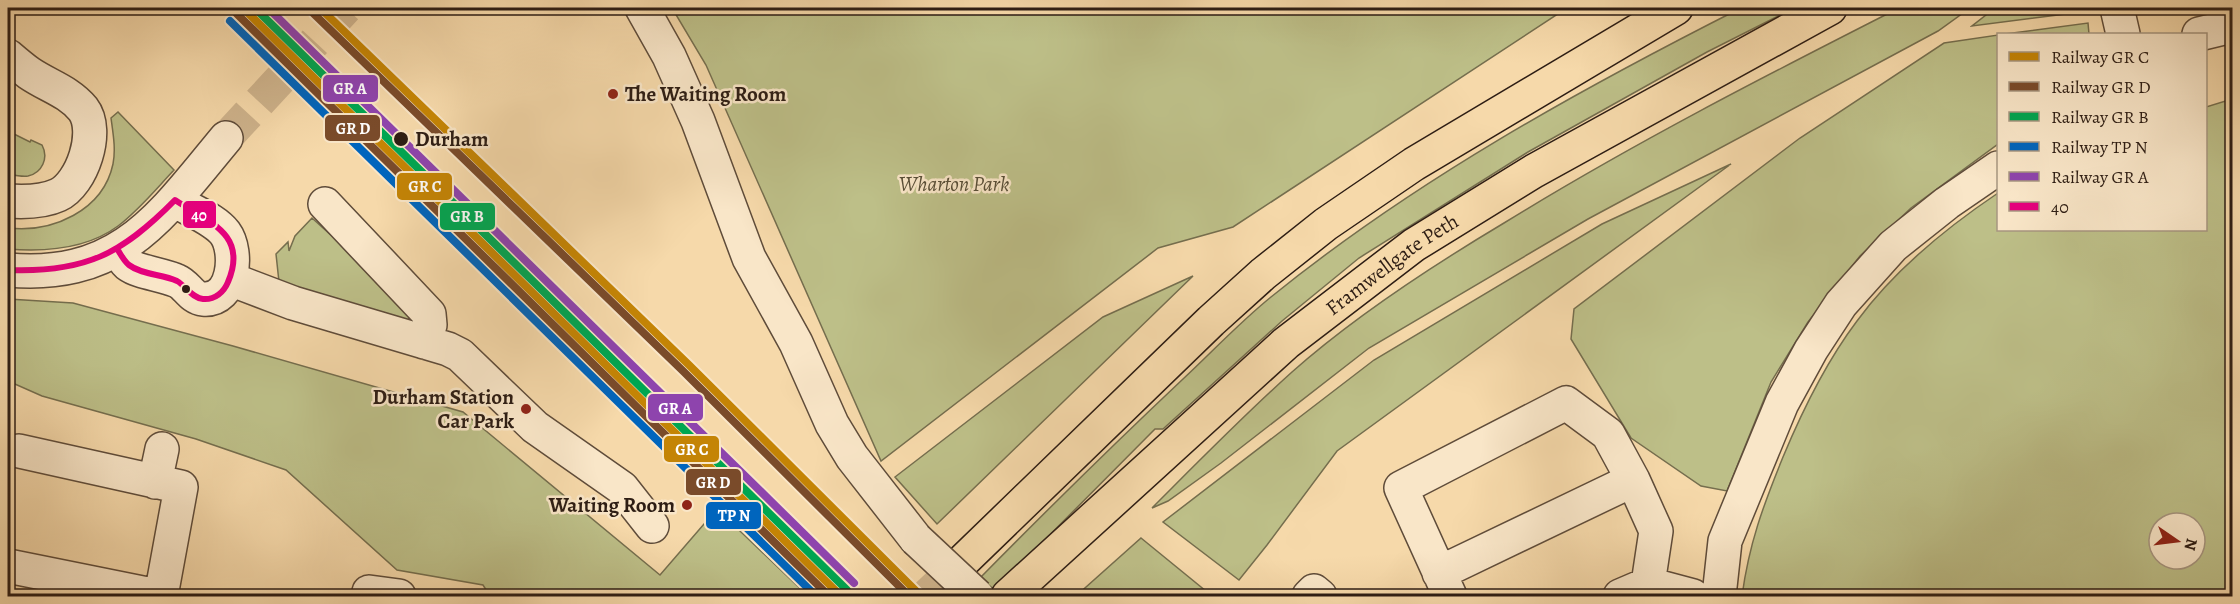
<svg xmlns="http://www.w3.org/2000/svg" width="2240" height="604" font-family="Alegreya,serif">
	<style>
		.green { fill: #bdbf88; stroke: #756e4e; stroke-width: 1.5; fill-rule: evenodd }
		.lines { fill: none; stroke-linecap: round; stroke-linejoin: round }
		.minor-tunnel { stroke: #ceb38c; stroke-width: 33; stroke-dasharray: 33 16; stroke-linecap: butt }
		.highway-tunnel { stroke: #ceb38c; stroke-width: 33; stroke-dasharray: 33 16; stroke-linecap: butt }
		.minor-casing { stroke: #5f4c3a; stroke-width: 36 }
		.highway-casing { stroke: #2d1d14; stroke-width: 36 }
		.minor { stroke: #f9e6c8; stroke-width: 33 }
		.highway { stroke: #f6d9aa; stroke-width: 33 }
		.minor-bridge-casing { stroke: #5f4c3a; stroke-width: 36; stroke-linecap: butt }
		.minor-bridge { stroke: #f9e6c8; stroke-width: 33 }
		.bus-1-casing { stroke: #f9e6c8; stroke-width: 10 }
		.bus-1 { stroke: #e5007d; stroke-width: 6 }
		.rail-1-casing { stroke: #f9e6c8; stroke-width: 12 }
		.rail-2-casing { stroke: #f9e6c8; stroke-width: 12 }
		.rail-3-casing { stroke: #f9e6c8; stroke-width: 12 }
		.rail-4-casing { stroke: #f9e6c8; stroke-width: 12 }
		.rail-5-casing { stroke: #f9e6c8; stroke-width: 12 }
		.rail-1 { stroke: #c48405; stroke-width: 8 }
		.rail-2 { stroke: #7a4b2a; stroke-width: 8 }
		.rail-3 { stroke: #00a651; stroke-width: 8 }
		.rail-4 { stroke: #0065bd; stroke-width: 8 }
		.rail-5 { stroke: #8e44ad; stroke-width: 8 }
		.poi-dot { fill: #8f2418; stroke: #f9e6c8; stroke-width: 2 }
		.stop-dot { fill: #2d1d14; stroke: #f9e6c8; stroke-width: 2 }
		.labels { text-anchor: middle; stroke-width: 5; stroke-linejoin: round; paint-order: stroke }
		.poi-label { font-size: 21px; font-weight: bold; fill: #2d1d14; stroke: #f9e6c8; text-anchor: end }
		.stop-label { font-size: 21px; font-weight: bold; fill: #2d1d14; stroke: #f9e6c8; text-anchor: start }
		.park-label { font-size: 21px; font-style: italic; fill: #584e37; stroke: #f9e6c8 }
		.street-label { font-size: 21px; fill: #2d1d14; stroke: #f9e6c8 }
		.line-badge { stroke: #f9e6c8; stroke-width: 2 }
		.badge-label { font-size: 16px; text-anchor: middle; font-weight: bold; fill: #fff }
	</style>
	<rect width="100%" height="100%" fill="#f6d9aa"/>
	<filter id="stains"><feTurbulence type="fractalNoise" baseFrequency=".00333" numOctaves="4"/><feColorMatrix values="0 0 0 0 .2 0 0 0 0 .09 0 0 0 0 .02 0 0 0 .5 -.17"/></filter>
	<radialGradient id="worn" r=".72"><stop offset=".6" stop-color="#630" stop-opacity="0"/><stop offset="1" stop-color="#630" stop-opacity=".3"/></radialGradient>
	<!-- green -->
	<path class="green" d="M672,8H1567L1233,227L1158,248L881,461L706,65Z
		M1741,8H1794L1707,52L1528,152L1359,258L1282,321L1163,429H1155L995,590L980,578C1047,510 1114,444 1183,379C1212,352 1240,322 1271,297C1414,181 1577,91 1741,8Z
		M1899,8H1970L1938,31L1588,219L1369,348L1221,463L1168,501L1152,508C1198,462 1244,415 1292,372C1355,316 1432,266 1504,223C1632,144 1765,76 1899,8Z
		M1995,8H2088L2089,11L1972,26Z
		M2088,23L2089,34H2005Z
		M1998,35V144L1911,208L1860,256L1808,322L1771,382L1727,491L1701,486L1631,438L1571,339L1574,309L1800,138L1944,43Z
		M2232,99V596H1742C1749,544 1763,506 1783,457C1803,409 1826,362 1857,321C1895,269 1946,228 1998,193V230H2206V107ZM2159,523H2195V559H2159Z
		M118,112L174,170C156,189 139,210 118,226C87,249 45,252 8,249V228C52,233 103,211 113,164C116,149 113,133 111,118Z
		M8,131L30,142L31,140L42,145C49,158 42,173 28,176C22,177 13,175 8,174Z
		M1731,164L1337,451L1267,545L1239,580L1163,522L1374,360L1602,224Z
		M312,218L374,274L410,313L409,322L279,282L276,254L288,242L289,251L295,236Z
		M1193,276L937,524L895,477L1103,317Z
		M8,299L73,303L233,346L463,412L660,575L717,509L808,596H490L483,585L397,570L286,470L196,439L42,396L8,381Z
		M1141,538L1212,596H1076Z"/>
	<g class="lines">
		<!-- minor-tunnel -->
		<path class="minor-tunnel" d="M226,138L346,8"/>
		<!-- highway-tunnel -->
		<path class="highway-tunnel" d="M926,596L961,563"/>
		<defs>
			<path id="minor" d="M642,8L669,56L698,121L749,258L796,343L832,424L852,457L916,539
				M2117,8L2123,34
				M2199,34L2232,26
				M8,56C15,62 22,68 29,73C48,86 68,91 83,109C100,131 82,184 58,195C43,202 23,202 8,201
				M325,204L429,314L430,325L424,342
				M118,250C121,254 124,262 129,265C138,272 165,275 177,281C187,285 191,298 203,299C234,302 239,252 225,233C213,218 190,211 175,200
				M8,270C121,280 161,216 226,138
				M230,279L293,303L448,349L460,355L535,427L622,488L652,526
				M19,451L181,487L161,596
				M1633,480L1656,531L1648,584
				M155,482L162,449
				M8,566L157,596
				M1439,573L1633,480L1608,434L1566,403L1401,488L1450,596
				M368,596L369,592L399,596
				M1309,596L1314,591L1320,596
				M1620,596L1648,584L1693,596
				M1719,596L1725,541L1782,403L1811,350L1841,304L1893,246L1947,203L1998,168"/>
			<g id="highway">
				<path d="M961,563L1211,321L1263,274L1326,224L1414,164L1676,8"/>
				<path id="s1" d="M1008,596L1286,343L1414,245L1534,171L1830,8"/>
			</g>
		</defs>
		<!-- minor casing -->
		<use href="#minor" class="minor-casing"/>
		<!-- highway casing -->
		<use href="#highway" class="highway-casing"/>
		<!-- minor -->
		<use href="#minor" class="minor"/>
		<!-- highway -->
		<use href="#highway" class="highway"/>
		<defs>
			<path id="minor-bridge" d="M916,539L977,596"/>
		</defs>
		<!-- minor-bridge casing -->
		<use href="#minor-bridge" class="minor-bridge-casing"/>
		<!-- minor-bridge -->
		<use href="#minor-bridge" class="minor-bridge"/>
		<defs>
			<path id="bus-1" d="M8,270C85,273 122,254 175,200C206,221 249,233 228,282C224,292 215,300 203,299C192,298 186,286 177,281C162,274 142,275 129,265C124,261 121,255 118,250"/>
		</defs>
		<!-- bus-1 casing -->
		<use href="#bus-1" class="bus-1-casing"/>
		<!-- bus-1 -->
		<use href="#bus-1" class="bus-1"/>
		<defs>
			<path id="rail-1" d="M243,8L841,596
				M320,8L689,365L921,596"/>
			<path id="rail-2" d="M237,14L829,596
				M314,14L683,371L909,596"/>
			<path id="rail-3" d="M255,8L847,590"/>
			<path id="rail-4" d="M230,21L816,596"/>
			<path id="rail-5" d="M268,8L854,583"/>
		</defs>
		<!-- rail-1 casing -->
		<use href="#rail-1" class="rail-1-casing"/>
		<!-- rail-2 casing -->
		<use href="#rail-2" class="rail-2-casing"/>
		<!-- rail-3 casing -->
		<use href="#rail-3" class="rail-3-casing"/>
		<!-- rail-4 casing -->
		<use href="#rail-4" class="rail-4-casing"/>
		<!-- rail-5 casing -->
		<use href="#rail-5" class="rail-5-casing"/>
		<!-- rail-1 -->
		<use href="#rail-1" class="rail-1"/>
		<!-- rail-2 -->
		<use href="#rail-2" class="rail-2"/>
		<!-- rail-3 -->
		<use href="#rail-3" class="rail-3"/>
		<!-- rail-4 -->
		<use href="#rail-4" class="rail-4"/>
		<!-- rail-5 -->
		<use href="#rail-5" class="rail-5"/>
	</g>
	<!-- markers -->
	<g class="poi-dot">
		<circle cx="613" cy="94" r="6"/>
		<circle cx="526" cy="409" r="6"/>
		<circle cx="687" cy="505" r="6"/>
	</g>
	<g class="stop-dot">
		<circle cx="401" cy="139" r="8"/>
		<circle cx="186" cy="289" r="5"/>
	</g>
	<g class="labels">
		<!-- poi labels -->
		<g class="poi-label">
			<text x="625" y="101" text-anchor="start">The Waiting Room</text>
			<text x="514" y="404">Durham Station<tspan x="514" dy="24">Car Park</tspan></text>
			<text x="675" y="512">Waiting Room</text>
		</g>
		<!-- stop labels -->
		<g class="stop-label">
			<text x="415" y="146">Durham</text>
		</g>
		<!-- park labels -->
		<g class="park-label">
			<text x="954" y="191">Wharton Park</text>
		</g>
		<!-- street labels -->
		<g class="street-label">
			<text dy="7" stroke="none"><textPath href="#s1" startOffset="508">Framwellgate Peth</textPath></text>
		</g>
	</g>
	<g class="line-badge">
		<rect x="322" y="74" width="57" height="29" rx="6" fill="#8e44ad"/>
		<rect x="324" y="114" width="57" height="28" rx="6" fill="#7a4b2a"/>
		<rect x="396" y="172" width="57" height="29" rx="6" fill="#c48405"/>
		<rect x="182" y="200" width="35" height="29" rx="6" fill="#e5007d"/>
		<rect x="439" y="202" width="57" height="29" rx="6" fill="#00a651"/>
		<rect x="647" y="393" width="57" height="29" rx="6" fill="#8e44ad"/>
		<rect x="663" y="435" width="57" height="28" rx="6" fill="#c48405"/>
		<rect x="685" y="468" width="57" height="28" rx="6" fill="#7a4b2a"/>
		<rect x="705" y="501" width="57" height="29" rx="6" fill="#0065bd"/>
	</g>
	<g class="badge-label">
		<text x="350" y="94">GR A</text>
		<text x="353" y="134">GR D</text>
		<text x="425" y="192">GR C</text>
		<text x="199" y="221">40</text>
		<text x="467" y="222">GR B</text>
		<text x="675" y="414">GR A</text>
		<text x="692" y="455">GR C</text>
		<text x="713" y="488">GR D</text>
		<text x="734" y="521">TP N</text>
	</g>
	<!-- margin -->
	<rect width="2240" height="604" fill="none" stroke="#f6d9aa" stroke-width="30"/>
	<rect x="9" y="9" width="2222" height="586" fill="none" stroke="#2d1d14" stroke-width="3"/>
	<rect x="15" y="15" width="2210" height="574" fill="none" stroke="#2d1d14" stroke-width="1.5"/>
	<!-- legend -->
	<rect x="1997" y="33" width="210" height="198" fill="#f9e6c8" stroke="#a79680" stroke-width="1.5"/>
	<rect x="2009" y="52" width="30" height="9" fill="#c48405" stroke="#a79680" stroke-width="1.5"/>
	<text x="2051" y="63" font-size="18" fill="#2d1d14">Railway GR C</text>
	<rect x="2009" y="82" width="30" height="9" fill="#7a4b2a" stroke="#a79680" stroke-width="1.5"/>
	<text x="2051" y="93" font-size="18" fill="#2d1d14">Railway GR D</text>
	<rect x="2009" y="112" width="30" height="9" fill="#00a651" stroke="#a79680" stroke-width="1.5"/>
	<text x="2051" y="123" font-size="18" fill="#2d1d14">Railway GR B</text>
	<rect x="2009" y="142" width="30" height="9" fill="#0065bd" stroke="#a79680" stroke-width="1.5"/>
	<text x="2051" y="153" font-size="18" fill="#2d1d14">Railway TP N</text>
	<rect x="2009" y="172" width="30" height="9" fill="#8e44ad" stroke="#a79680" stroke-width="1.5"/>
	<text x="2051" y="183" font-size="18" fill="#2d1d14">Railway GR A</text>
	<rect x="2009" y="202" width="30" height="9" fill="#e5007d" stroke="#a79680" stroke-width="1.5"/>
	<text x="2051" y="213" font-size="18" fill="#2d1d14">40</text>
	<!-- north arrow -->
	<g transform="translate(2177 541) rotate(104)"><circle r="28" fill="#f9e6c8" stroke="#a79680" stroke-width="1.5"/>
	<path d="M0-4.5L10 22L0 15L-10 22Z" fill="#8f2418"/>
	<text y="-9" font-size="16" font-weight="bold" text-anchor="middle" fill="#2d1d14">N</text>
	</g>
	<rect width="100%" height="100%" filter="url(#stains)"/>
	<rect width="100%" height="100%" fill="url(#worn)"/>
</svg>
